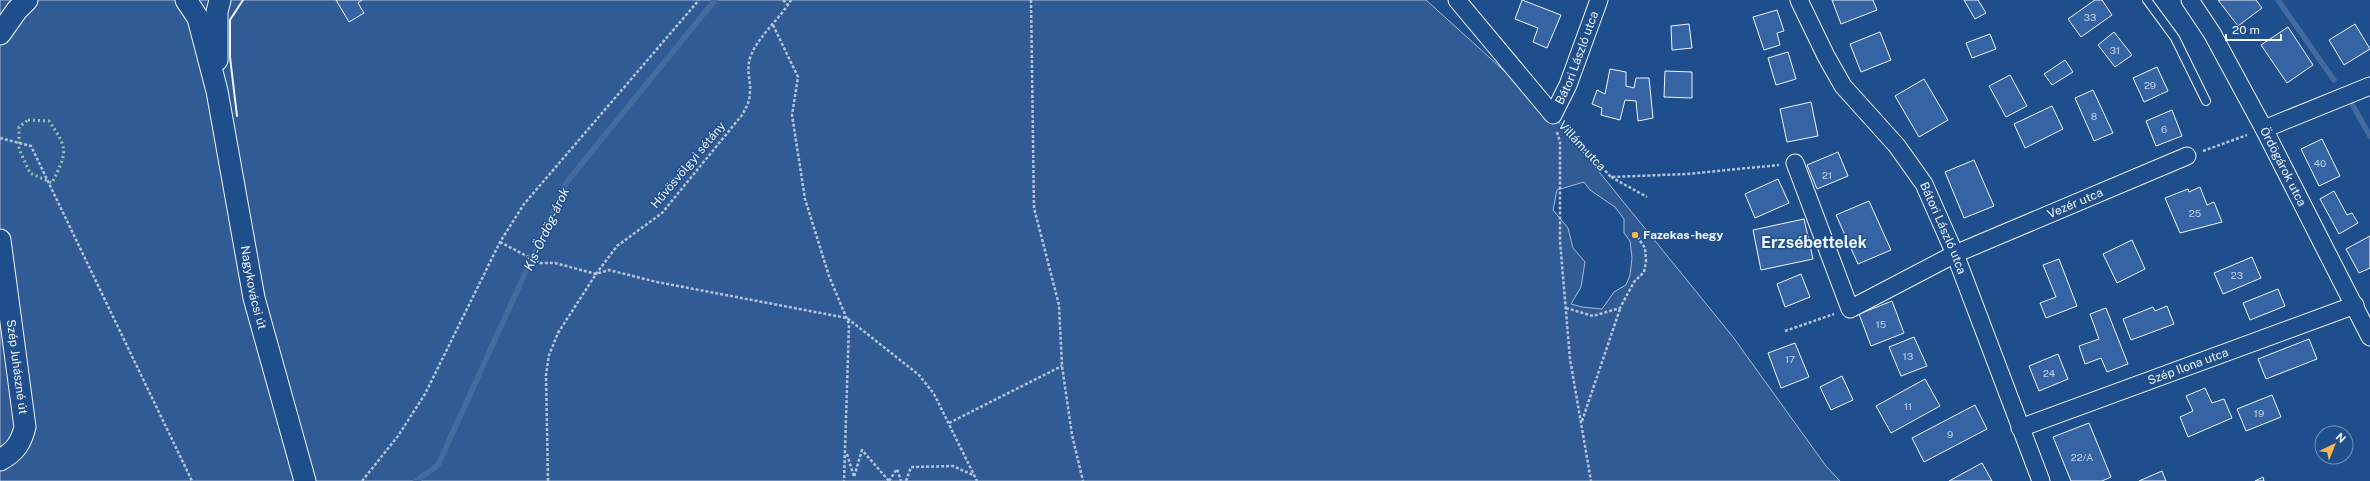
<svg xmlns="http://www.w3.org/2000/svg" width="2370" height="481" font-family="'Public Sans',sans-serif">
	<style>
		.green { fill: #305b95; stroke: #a8bbd7; fill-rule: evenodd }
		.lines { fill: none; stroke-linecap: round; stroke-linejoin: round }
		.stream { stroke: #446ba0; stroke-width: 5.5 }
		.building { fill: #3563a3; stroke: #f2f6ff }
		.service-casing { stroke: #f2f6ff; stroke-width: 10 }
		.minor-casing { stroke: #f2f6ff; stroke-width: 19 }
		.tertiary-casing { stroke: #f2f6ff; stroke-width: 23 }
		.path { stroke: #b3c4dc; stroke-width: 2.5; stroke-dasharray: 3 2; stroke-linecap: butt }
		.service { stroke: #1f4e8c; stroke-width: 8 }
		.minor { stroke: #1f4e8c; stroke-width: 17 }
		.tertiary { stroke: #1f4e8c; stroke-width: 21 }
		.hedge { stroke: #97c8a6; stroke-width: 3; stroke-dasharray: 2 3; stroke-linecap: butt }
		.wall { stroke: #f2f6ff; stroke-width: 2 }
		.poi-dot { fill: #ffb74d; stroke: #1f4e8c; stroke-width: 1.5 }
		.labels { text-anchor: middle; stroke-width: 3; stroke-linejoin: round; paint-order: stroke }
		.number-label { font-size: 10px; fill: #c3d1e8 }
		.street-label { font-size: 12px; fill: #f2f6ff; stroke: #1f4e8c }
		.poi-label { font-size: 12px; font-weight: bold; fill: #f2f6ff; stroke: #1f4e8c; text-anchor: start }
		.water-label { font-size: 13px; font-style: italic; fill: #f2f6ff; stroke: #1f4e8c }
		.district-label { font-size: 16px; font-weight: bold; fill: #f2f6ff; stroke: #1f4e8c }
	</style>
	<rect width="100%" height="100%" fill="#1f4e8c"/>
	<!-- green -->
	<path class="green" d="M0,0H1426L1553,115L1733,337L1826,466L1840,481H0ZM1584,182L1590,190L1615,207L1624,219V233L1630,241L1632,258L1630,275L1626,285L1614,292L1602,309L1582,307L1571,304L1581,287L1585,262L1573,248L1568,228L1553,210L1557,190Z"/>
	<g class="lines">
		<!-- stream -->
		<path class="stream" d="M2278,0L2334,80
			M2352,104L2370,136
			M416,481L438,465L566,183L715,0"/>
	</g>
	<!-- building -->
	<path class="building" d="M336,0H362L358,3L364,13L349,22Z
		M1522,0L1561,15L1547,48L1533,42L1538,28L1515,19Z
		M1832,0H1873L1877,10L1841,24Z
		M1964,0H1978L1986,13L1975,19Z
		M2095,0H2102L2112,15L2081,37L2068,19Z
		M2218,0H2256L2262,8L2238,26Z
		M1777,10L1784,31L1777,33L1780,45L1764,50L1753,17Z
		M1689,24L1692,48L1672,50L1671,26Z
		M2355,24L2370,49L2344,65L2329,40Z
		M2288,27L2313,65L2287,83L2261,45Z
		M1880,32L1891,60L1861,72L1850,44Z
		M2114,32L2132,55L2115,67L2098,45Z
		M1990,34L1996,49L1972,58L1966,43Z
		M1788,52L1796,79L1776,85L1768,58Z
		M2065,60L2073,72L2052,85L2044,74Z
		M2157,67L2168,91L2144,102L2133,78Z
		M1610,69L1626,72V86L1634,88L1636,78H1649L1653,118L1638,121L1636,101L1625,100L1620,120L1601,115L1602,108L1592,104L1597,90L1605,94Z
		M1665,71L1692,72V98L1664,97Z
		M2010,75L2027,106L2006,117L1989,86Z
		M1924,79L1948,120L1919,137L1895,96Z
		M2093,90L2113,133L2094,141L2075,98Z
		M1811,102L1818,136L1787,142L1780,109Z
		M2052,106L2063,129L2025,148L2014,124Z
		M2172,110L2182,136L2156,146L2146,121Z
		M2322,139L2340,176L2319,186L2301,149Z
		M1838,152L1848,176L1817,189L1807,165Z
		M1974,160L1994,206L1964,218L1945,172Z
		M1778,179L1789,203L1755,218L1745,194Z
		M2200,187L2207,205L2214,202L2222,222L2180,233L2165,198L2188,189L2189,192Z
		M2334,191L2347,215L2352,213L2358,223L2339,234L2320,199Z
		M1869,201L1891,250L1858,264L1836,215Z
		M1804,219L1813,259L1761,270L1753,230Z
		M2370,236V268L2359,273L2346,249Z
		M2132,240L2145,269L2117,283L2103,254Z
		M2252,257L2261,278L2223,294L2214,273Z
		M2059,259L2077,306L2046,318L2040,303L2056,297L2043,265Z
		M1801,274L1810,297L1785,307L1777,284Z
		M2278,289L2285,306L2250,320L2243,303Z
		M1892,301L1904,333L1871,346L1859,314Z
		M2167,306L2174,324L2131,340L2123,319L2153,307L2155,311Z
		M2106,308L2128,364L2107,372L2101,358L2085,364L2079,346L2099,339L2090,314Z
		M1914,337L1927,366L1901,376L1889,347Z
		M2309,339L2317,359L2266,379L2258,359Z
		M1795,343L1809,377L1781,388L1768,353Z
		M2058,354L2068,379L2039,391L2029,366Z
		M1842,376L1853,400L1831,410L1820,387Z
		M1925,379L1940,406L1891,433L1876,406Z
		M2205,388L2212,403L2224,399L2232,418L2188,437L2180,417L2193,411L2186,396Z
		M2272,395L2281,417L2246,431L2237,409Z
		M1975,405L1987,429L1924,462L1912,438Z
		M2089,423L2111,477L2102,481H2071L2053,437Z
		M1982,463L1992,481H1949Z
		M2162,471L2166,481H2139Z
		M2263,477L2264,481H2255Z"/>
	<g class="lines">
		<defs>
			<path id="service" d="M2147,0L2175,38L2206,101"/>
			<g id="minor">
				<path id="s1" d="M1457,0L1553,115L1568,85L1599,0"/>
				<path id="s2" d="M1799,0L1826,56L1843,86L1897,146L1924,184L1955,254L2041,481"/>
				<path id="s3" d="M2190,0L2212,33L2264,129L2370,337"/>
				<path d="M2264,129L2370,86"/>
				<path id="s4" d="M1795,163L1850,309L1955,254L2187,156"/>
				<path id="s5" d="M2020,428L2355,305"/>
			</g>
			<g id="tertiary">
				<path id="s6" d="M186,0L198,18L217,91L254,298L305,481"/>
				<path d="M0,34L17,10L27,0"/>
				<path d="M217,60V12L220,0"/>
				<path id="s7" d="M0,240L25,427C21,443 15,452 0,460"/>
			</g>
		</defs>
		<!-- service casing -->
		<use href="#service" class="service-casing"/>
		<!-- minor casing -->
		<use href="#minor" class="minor-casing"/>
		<!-- tertiary casing -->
		<use href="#tertiary" class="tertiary-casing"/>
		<!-- path -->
		<path class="path" d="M783,0L788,5
			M1031,0L1034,208L1059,305L1062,366L1072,435L1083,481
			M773,25L798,77L792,115L805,199L829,276L849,324L844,481
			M1564,127L1611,177L1687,174L1779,165
			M1557,132L1560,142V241L1570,359L1591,481
			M0,138L31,146L192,481
			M2203,151L2247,135
			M1611,177L1647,197
			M500,242L540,263H555L596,274L609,270L657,282L847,318L919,375L934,394L977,481
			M1566,308L1593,316L1620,308L1634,282L1644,272L1646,262L1645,248L1637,236
			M1785,331L1834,314
			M1582,421L1620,309
			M949,423L1062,366
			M847,454L854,477L862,450L889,481
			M362,481L398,436L425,394L500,242L524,204L699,0
			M548,481L546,375L549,355L558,333L596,274L617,246L662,213L742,115C746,108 750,101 750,92C751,80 746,71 750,58C757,37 779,20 791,0
			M889,481L897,469L901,481
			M906,481L911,467L953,466L973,475"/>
		<!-- service -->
		<use href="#service" class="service"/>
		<!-- minor -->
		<use href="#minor" class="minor"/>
		<!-- tertiary -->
		<use href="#tertiary" class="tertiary"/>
		<!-- hedge -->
		<path class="hedge" d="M28,120L49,121C69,150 67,152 52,183L30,173L19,149V127Z"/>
		<!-- wall -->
		<path class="wall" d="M237,116L230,57V20L243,0"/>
	</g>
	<!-- markers -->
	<circle class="poi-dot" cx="1635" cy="235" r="4"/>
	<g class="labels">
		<!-- number labels -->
		<g class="number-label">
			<text x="2090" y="21">33</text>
			<text x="2115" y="54">31</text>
			<text x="2150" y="89">29</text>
			<text x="2094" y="120">8</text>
			<text x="2164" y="133">6</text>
			<text x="2320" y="167">40</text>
			<text x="1827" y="179">21</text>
			<text x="2195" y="217">25</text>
			<text x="2237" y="279">23</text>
			<text x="1881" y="328">15</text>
			<text x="1908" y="360">13</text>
			<text x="1790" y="363">17</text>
			<text x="2049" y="377">24</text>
			<text x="1908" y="410">11</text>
			<text x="2259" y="417">19</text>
			<text x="1950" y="438">9</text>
			<text x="2082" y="461">22/A</text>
		</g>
		<!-- street labels -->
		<g class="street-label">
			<text dy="4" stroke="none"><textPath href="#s1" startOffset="212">Bátori László utca</textPath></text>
			<text transform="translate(1582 146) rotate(47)" y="4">Villám utca</text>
			<text transform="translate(688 165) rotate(-50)" y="4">Hűvösvölgyi sétány</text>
			<text dy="4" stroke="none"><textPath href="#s3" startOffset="191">Ördögárok utca</textPath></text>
			<text dy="4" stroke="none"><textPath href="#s4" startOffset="405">Vezér utca</textPath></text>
			<text dy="4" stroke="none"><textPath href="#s2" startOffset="272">Bátori László utca</textPath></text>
			<text dy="4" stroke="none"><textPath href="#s6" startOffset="297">Nagykovácsi út</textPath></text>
			<text dy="4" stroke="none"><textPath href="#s7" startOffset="128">Szép Juhászné út</textPath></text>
			<text dy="4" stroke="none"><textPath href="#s5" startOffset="179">Szép Ilona utca</textPath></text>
		</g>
		<!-- poi labels -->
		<g class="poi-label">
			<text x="1643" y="239">Fazekas-hegy</text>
		</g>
		<!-- water labels -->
		<g class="water-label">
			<text transform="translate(546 229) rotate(-65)" y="5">Kis-Ördög-árok</text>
		</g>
		<!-- district labels -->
		<g class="district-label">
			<text x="1814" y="248">Erzsébettelek</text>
		</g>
	</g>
	<!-- north arrow -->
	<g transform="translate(2334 445) rotate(43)"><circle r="19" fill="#1f4e8c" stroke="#7391ba"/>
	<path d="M0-3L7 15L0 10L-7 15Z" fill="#ffb74d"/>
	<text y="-6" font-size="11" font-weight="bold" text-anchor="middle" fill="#f2f6ff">N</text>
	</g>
	<!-- scale -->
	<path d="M2226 34v6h55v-6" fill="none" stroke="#f2f6ff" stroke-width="2"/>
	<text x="2232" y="34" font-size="12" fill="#f2f6ff" stroke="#1f4e8c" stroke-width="3" paint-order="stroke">20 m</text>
</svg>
